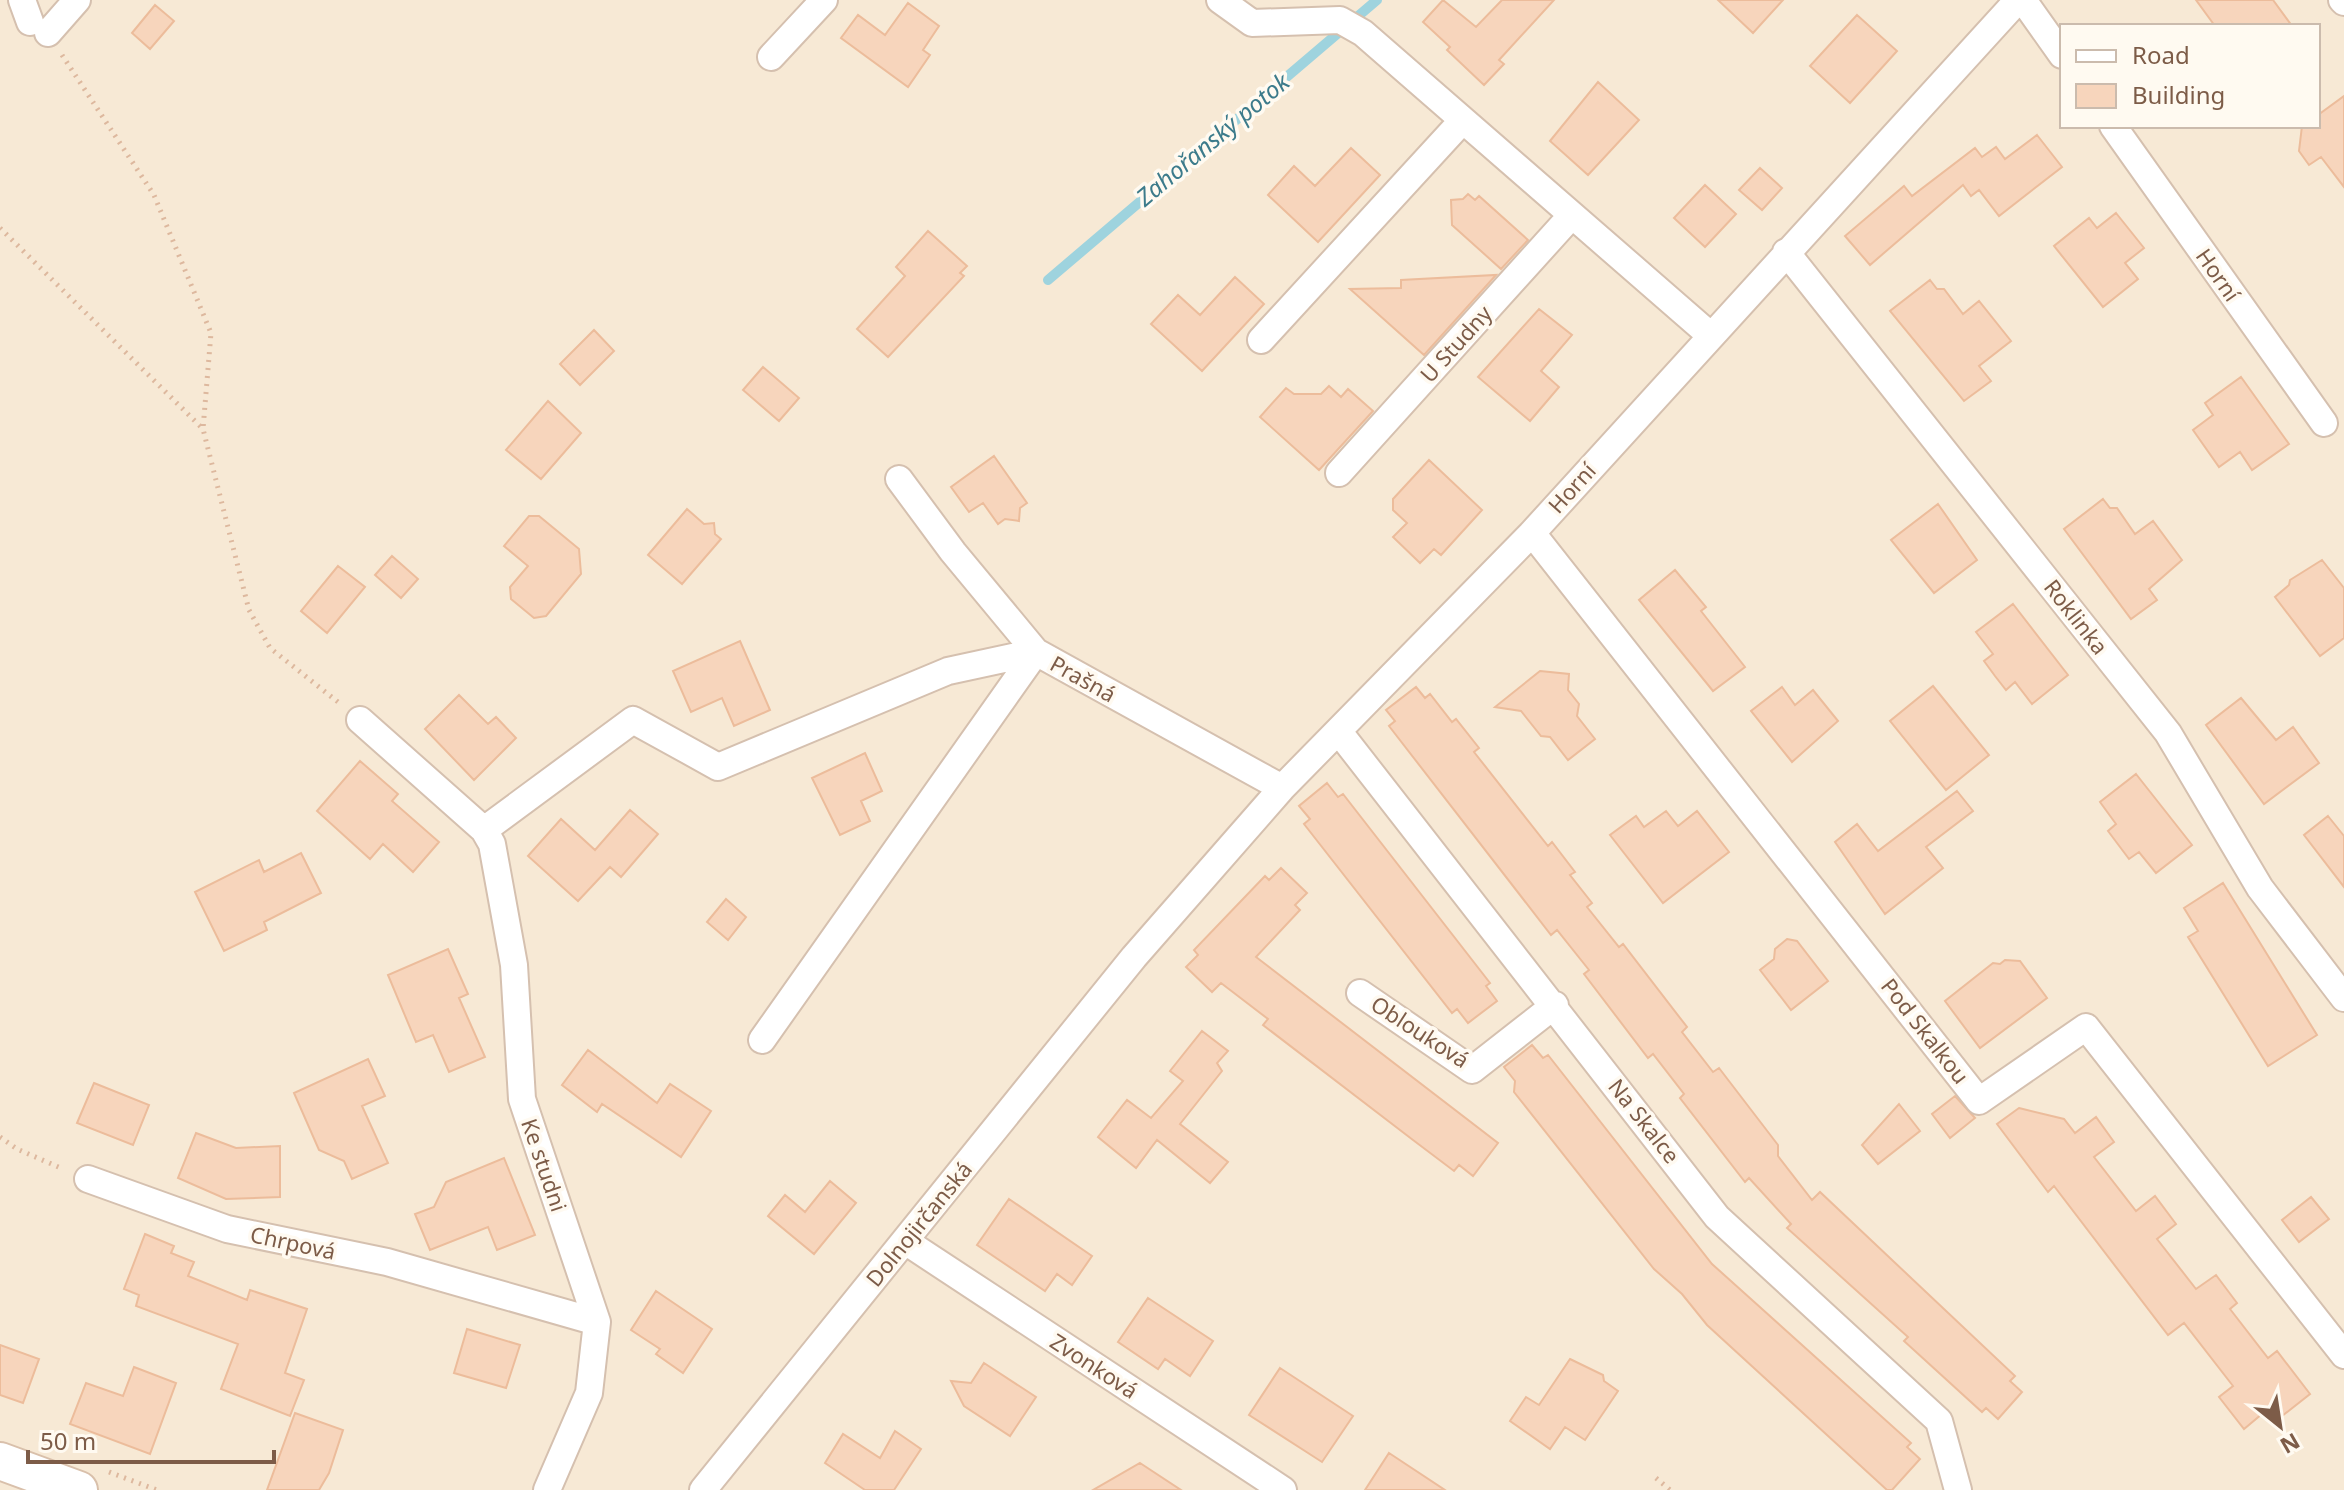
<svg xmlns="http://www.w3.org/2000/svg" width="2344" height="1490" font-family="'Noto Sans',sans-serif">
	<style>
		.residential { fill: #f7e9d5; fill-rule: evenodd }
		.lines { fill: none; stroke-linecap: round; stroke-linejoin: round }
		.stream { stroke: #9ed3de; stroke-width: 10 }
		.building { fill: #f7d5bc; stroke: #ecbc9b; stroke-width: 2 }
		.minor-casing { stroke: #d5c0af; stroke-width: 30 }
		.secondary-casing { stroke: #d9c0ab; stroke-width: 40 }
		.path { stroke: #ddb89e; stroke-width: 5; stroke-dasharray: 2 6; stroke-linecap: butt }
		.minor { stroke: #fff; stroke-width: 26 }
		.secondary { stroke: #fff; stroke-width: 36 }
		.labels { text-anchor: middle; stroke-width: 7; stroke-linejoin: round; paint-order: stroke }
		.street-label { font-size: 22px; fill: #7d5c48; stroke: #fffaf1 }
		.water-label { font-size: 24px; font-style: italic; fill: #3c7b8b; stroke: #fffaf1 }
	</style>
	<rect width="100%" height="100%" fill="#fef6e8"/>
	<!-- residential -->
	<path class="residential" d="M0,0H2344V1490H0ZM2062,26H2318V126H2062Z"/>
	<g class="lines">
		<!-- stream -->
		<path class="stream" d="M1048,280L1377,0"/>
	</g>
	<!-- building -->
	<path class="building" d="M1443,0L1476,27L1502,0H1554L1499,60L1504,64L1484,85L1447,50L1450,47L1423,22Z
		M1718,0H1783L1753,33Z
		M2196,0H2273L2292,26H2215Z
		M908,3L939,26L923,50L930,55L908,87L841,38L858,15L885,35Z
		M155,5L174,21L150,49L132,33Z
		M1857,15L1897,51L1850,103L1810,66Z
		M1598,82L1639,120L1588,175L1550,141Z
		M2344,96V187L2321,157L2309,165L2299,151L2302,126H2318V115Z
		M2037,135L2062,167L1999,216L1979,190L1971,196L1963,185L1870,265L1845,236L1904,186L1912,196L1975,148L1982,157L1996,147L2005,159Z
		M1351,148L1380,175L1318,242L1268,195L1294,166L1315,186Z
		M1760,168L1782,188L1762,210L1739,190Z
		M1705,185L1736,214L1705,247L1674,218Z
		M1468,194L1475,200L1479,196L1528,240L1501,269L1452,225L1451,200L1463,199Z
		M2116,213L2144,248L2125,263L2138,279L2103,307L2054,246L2089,218L2097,228Z
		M928,231L967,266L960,273L964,276L888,357L857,329L905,276L896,267Z
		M1496,275L1424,355L1350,289L1401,288V280Z
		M1235,277L1264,304L1202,371L1151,324L1178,295L1200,315Z
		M1930,280L1937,289H1944L1963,314L1979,301L2011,341L1979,366L1991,381L1964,401L1890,311Z
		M1539,309L1572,335L1541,371L1559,387L1530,421L1478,377Z
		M594,330L614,351L580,385L560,364Z
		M763,367L799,398L779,421L743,390Z
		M2241,377L2289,444L2252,470L2240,452L2219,467L2193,430L2213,415L2205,403Z
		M1329,386L1341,397L1348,389L1373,411L1319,470L1260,417L1286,388L1294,394H1321Z
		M548,401L581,433L541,479L506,450Z
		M994,456L1027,503L1020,508L1019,521L1005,519L998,524L983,503L969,512L951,487Z
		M1429,460L1482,510L1441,555L1434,549L1420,563L1393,537L1407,523L1393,510V499Z
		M2103,499L2110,508H2117L2135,534L2153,521L2182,560L2149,589L2157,600L2131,619L2064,529Z
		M1938,504L1977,560L1934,593L1891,540Z
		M687,509L704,524L714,523L715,534L721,539L682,584L648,555Z
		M529,516H539L579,549L581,574L546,616L534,618L511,599L510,587L528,566L504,546Z
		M392,556L418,579L401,598L375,575Z
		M2322,560L2344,588V638L2320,656L2275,597L2289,585L2290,580Z
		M338,566L365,587L327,633L301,611Z
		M1675,570L1706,607L1701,611L1745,667L1713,691L1639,600Z
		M2013,604L2068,675L2032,704L2015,682L2006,690L1995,676L1984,661L1993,654L1976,632Z
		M740,641L770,710L734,726L722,698L691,712L673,671Z
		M1540,671L1569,674L1568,690L1579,704L1577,716L1595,739L1568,760L1550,737L1541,736L1521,711L1495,707Z
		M1933,686L1989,755L1946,790L1890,721Z
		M1416,687L1425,698L1430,694L1452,722L1456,719L1479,748L1474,752L1548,846L1552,842L1575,872L1570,875L1592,903L1587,907L1619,947L1623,944L1687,1027L1682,1032L1713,1072L1719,1068L1778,1145V1156L1812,1200L1820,1192L2015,1376L2010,1381L2022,1392L1998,1419L1986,1408L1982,1412L1904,1341L1908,1337L1787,1228L1791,1224L1749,1178L1745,1182L1680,1098L1684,1094L1653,1054L1648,1058L1584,974L1589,970L1557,930L1551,935L1389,726L1395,721L1386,710Z
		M1782,687L1795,705L1813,690L1838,721L1792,762L1751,711Z
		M459,695L488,724L496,717L516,738L474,780L425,729Z
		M2241,698L2276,740L2293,727L2319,763L2264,804L2206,725Z
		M865,753L882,791L861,801L870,821L840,835L812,778Z
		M360,761L398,794L392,801L439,842L413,872L383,844L370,859L317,811Z
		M2136,774L2192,845L2156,873L2139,852L2129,859L2108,831L2116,824L2100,802Z
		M1327,783L1338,797L1343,794L1490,983L1486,986L1497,1001L1468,1023L1457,1009L1452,1013L1304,824L1310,819L1299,806Z
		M1957,791L1973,811L1926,847L1943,868L1885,914L1835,842L1857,824L1878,851Z
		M630,810L658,834L621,877L610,867L578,901L528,856L561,819L595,850Z
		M1666,811L1678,826L1697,811L1729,852L1663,903L1610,835L1636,816L1644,827Z
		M2328,816L2344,836V887L2304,835Z
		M301,853L321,893L264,922L267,930L224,951L195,892L259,860L264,872Z
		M1281,868L1307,893L1295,905L1300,910L1256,957L1498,1143L1473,1176L1459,1165L1454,1171L1413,1140L1263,1025L1268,1019L1221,983L1212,992L1186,967L1198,955L1194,950L1265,876L1269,880Z
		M2223,883L2317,1035L2268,1066L2188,937L2198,931L2184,908Z
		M726,899L746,917L728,940L707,922Z
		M1787,939L1797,941L1828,981L1791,1010L1760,970L1774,959L1775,949Z
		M448,949L468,994L459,998L485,1057L449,1072L433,1035L416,1042L388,975Z
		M2005,960L2020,961L2047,998L1980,1048L1945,1001L1993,963L2000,964Z
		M1202,1031L1228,1051L1217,1063L1222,1071L1180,1124L1228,1162L1210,1183L1157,1140L1136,1168L1098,1137L1127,1100L1151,1118L1183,1081L1170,1071Z
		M1532,1045L1543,1058L1548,1055L1712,1264L1911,1443L1907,1447L1920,1459L1892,1490H1887L1707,1325L1682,1294L1654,1269L1514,1092L1515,1081L1504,1067Z
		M588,1050L657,1103L670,1084L711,1111L681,1157L602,1104L597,1112L562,1085Z
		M368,1059L385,1096L362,1106L388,1163L352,1179L344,1161L319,1150L294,1093Z
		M94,1083L149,1105L133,1145L77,1123Z
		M1955,1096L1975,1118L1950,1138L1932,1114Z
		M1899,1104L1920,1131L1878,1164L1862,1145Z
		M2019,1108L2064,1119L2075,1133L2096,1117L2114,1142L2094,1157L2136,1211L2155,1196L2176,1224L2157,1239L2196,1289L2216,1275L2237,1303L2230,1309L2268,1358L2277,1351L2310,1394L2277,1420L2268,1409L2244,1429L2219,1397L2233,1386L2184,1323L2168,1335L2054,1186L2048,1192L1997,1124Z
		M196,1133L236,1148L280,1146V1197L226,1199L178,1178Z
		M504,1158L535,1235L497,1250L488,1227L430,1250L415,1214L434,1207L446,1182Z
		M830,1181L856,1203L814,1254L768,1216L785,1195L805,1212Z
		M2311,1197L2329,1219L2299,1242L2282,1220Z
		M1009,1199L1092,1256L1072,1285L1057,1274L1045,1291L977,1245Z
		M145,1234L174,1246L171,1253L194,1262L188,1276L247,1300L250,1290L307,1309L285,1373L304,1380L290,1416L221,1389L238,1344L136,1306L139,1295L124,1289Z
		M656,1291L712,1329L683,1373L656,1354L660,1349L631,1330Z
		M1148,1298L1213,1341L1190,1376L1165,1359L1158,1369L1118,1342Z
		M467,1329L520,1345L506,1388L454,1373Z
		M0,1345L39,1359L23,1403L0,1395Z
		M1570,1359L1603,1375L1604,1381L1618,1391L1585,1440L1565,1427L1550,1449L1510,1421L1526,1397L1539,1405Z
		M984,1363L1036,1397L1010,1436L964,1406L951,1381L971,1383Z
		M134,1367L176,1383L150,1454L70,1424L86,1383L123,1396Z
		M1280,1368L1353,1416L1322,1462L1249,1415Z
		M295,1413L343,1430L329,1473L319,1490H267Z
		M895,1431L921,1449L894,1490H865L825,1463L843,1434L880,1458Z
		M1389,1453L1445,1490H1365Z
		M1140,1463L1181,1490H1093Z"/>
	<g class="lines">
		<defs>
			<path id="minor" d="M22,0L30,22
				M1220,0L1252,23L1340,20L1363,33L1710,335
				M2023,0L2062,55
				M2342,0L2344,2
				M48,33L77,0
				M771,57L824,0
				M2113,126L2324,423
				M1786,252L2168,733L2260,888L2344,998
				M1261,340L1463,120
				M1339,473L1572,215
				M899,479L953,552L1036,652L1282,788
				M1532,533L1979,1101L2086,1027L2344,1355
				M360,720L484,830L492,844L514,965L522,1099L597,1322L589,1393L547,1490
				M1339,732L1717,1217L1939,1421L1958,1490
				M484,830L633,720L718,767L948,671L1036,652
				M1360,993L1472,1070L1555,1005
				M762,1040L1036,652
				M88,1179L227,1229L387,1262L597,1322
				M905,1241L1283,1490
				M703,1490L1134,957L1282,788L1532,533L2018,0"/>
			<path id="secondary" d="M0,1461L79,1490"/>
		</defs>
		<!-- minor casing -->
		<use href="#minor" class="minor-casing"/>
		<!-- secondary casing -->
		<use href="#secondary" class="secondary-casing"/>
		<!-- path -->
		<path class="path" d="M62,55L154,195L211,333L203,429L249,610L270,648L338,702
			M0,228L202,428
			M0,1137L17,1149L63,1169
			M109,1472L157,1490
			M1656,1478L1670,1490"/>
		<!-- minor -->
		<use href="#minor" class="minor"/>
		<!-- secondary -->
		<use href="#secondary" class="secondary"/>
	</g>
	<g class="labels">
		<!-- street labels -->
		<g class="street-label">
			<text transform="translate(2218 275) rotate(55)" y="8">Horní</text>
			<text transform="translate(1456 344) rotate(-48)" y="8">U Studny</text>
			<text transform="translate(1572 488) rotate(-48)" y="8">Horní</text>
			<text transform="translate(2076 617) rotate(52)" y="8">Roklinka</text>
			<text transform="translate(1083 679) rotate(29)" y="8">Prašná</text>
			<text transform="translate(1925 1031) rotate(52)" y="8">Pod Skalkou</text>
			<text transform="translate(1420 1032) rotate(33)" y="8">Oblouková</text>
			<text transform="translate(1644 1121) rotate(52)" y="8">Na Skalce</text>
			<text transform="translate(544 1165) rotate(71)" y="8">Ke studni</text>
			<text transform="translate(919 1224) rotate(-51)" y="8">Dolnojirčanská</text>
			<text transform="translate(293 1243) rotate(12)" y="8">Chrpová</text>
			<text transform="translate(1094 1366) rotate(33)" y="8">Zvonková</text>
		</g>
		<!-- water labels -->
		<g class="water-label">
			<text transform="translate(1213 140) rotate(-40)" y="8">Zahořanský potok</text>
		</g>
	</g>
	<!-- legend -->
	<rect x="2060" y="24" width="260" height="104" fill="#fffaf1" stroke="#cbbbad" stroke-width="2"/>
	<rect x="2076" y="50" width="40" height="12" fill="#ffffff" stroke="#cbbbad" stroke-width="2"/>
	<text x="2132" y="64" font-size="24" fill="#7d5c48">Road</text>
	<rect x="2076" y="84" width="40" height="24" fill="#f7d5bc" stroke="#cbbbad" stroke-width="2"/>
	<text x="2132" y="104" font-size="24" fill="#7d5c48">Building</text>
	<!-- north arrow -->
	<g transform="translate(2280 1426) rotate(150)" stroke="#fffaf1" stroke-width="6" paint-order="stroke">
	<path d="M0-6L14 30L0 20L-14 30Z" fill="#7d5c48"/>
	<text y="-12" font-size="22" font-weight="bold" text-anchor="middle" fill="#7d5c48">N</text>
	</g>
	<!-- scale -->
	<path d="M28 1450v12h246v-12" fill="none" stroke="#7d5c48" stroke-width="4"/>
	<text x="40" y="1450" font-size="24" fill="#7d5c48" stroke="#fffaf1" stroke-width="6" paint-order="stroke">50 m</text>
</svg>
